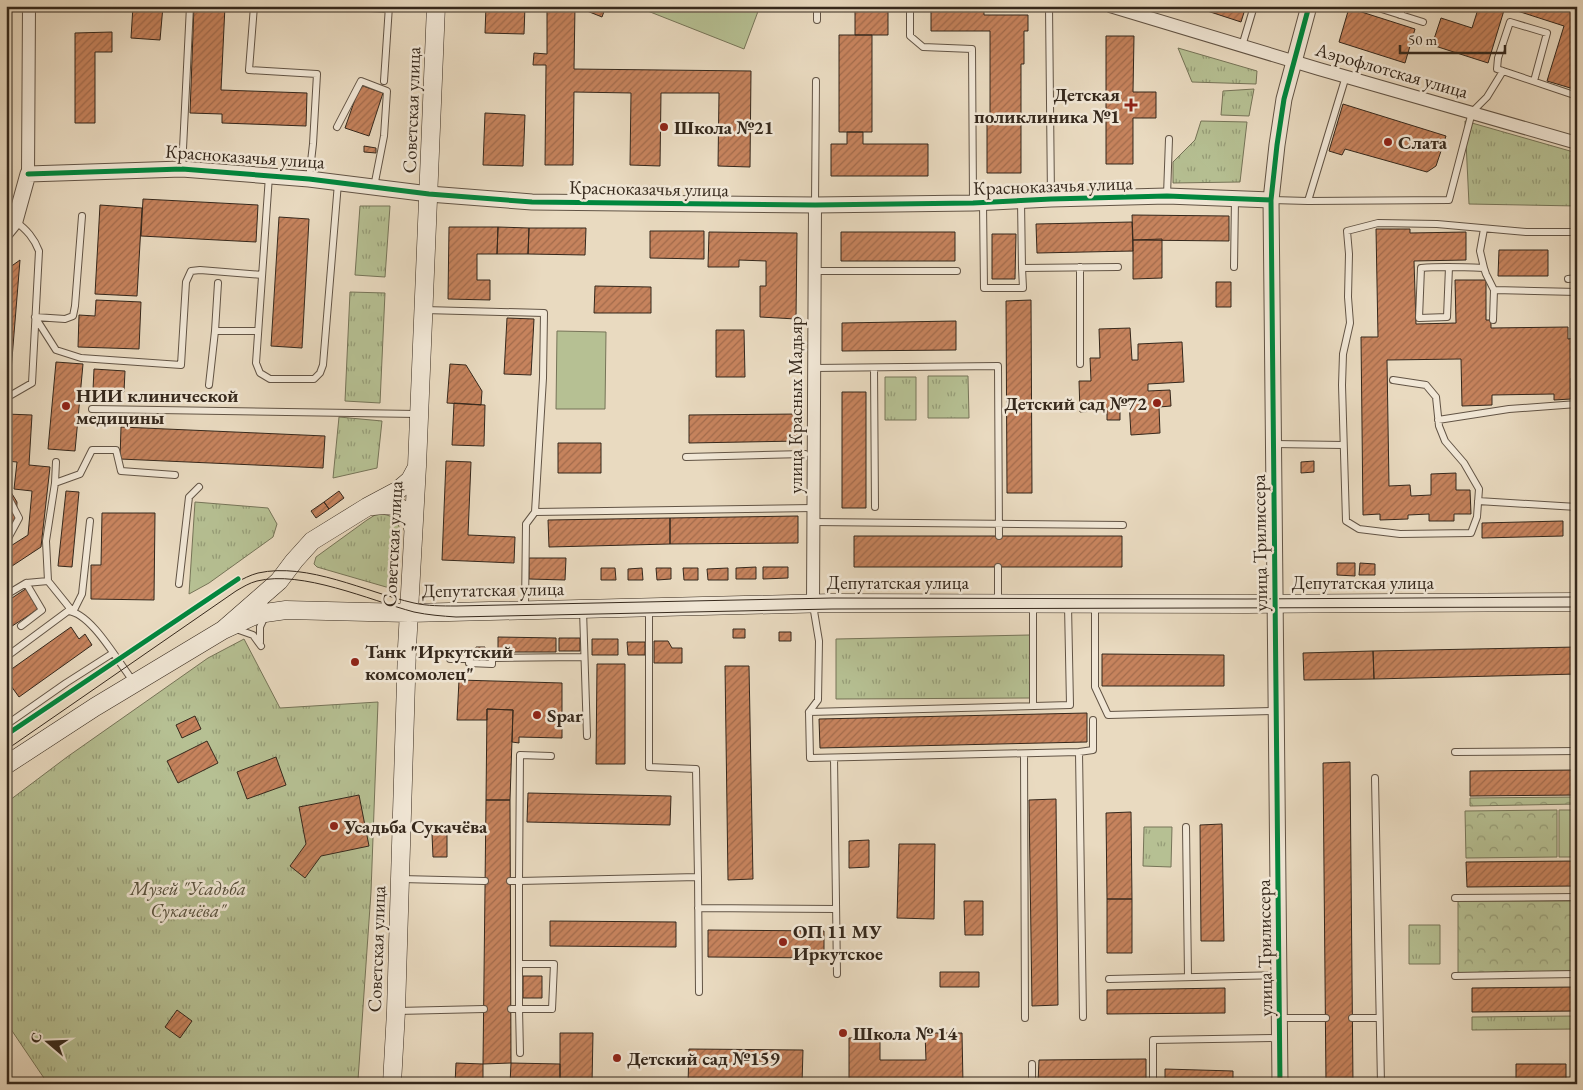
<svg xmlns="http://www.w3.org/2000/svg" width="1583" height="1090" font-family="'EB Garamond',serif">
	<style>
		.grass { fill: url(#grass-tufts); stroke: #767458 }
		.forest { fill: url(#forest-crowns); stroke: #767458 }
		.pitch { fill: #b6c093; stroke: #767458 }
		.building { fill: url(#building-hatch); stroke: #35281c }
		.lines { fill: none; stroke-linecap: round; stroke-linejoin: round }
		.service-casing { stroke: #625445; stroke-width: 8 }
		.minor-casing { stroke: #625445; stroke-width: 14 }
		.tertiary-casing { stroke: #625445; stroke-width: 17 }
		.secondary-casing { stroke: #35281c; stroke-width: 19 }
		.service { stroke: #f1e7d6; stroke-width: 6 }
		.minor { stroke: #f1e7d6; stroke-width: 12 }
		.tertiary { stroke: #f1e7d6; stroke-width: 15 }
		.secondary { stroke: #f1e7d6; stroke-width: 18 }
		.tram { stroke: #35281c; stroke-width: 1 }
		.cycleway-casing { stroke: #f1e7d6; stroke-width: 8 }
		.cycleway { stroke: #00873e; stroke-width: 5 }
		.poi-dot { fill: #8f2418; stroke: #f1e7d6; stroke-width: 2 }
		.labels { text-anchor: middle; stroke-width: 5; stroke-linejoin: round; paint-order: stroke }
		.street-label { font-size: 19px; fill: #35281c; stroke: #f1e7d6 }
		.poi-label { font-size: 19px; font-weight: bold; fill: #35281c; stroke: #f1e7d6; text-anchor: start }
		.park-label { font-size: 19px; font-style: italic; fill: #554e3a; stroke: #f1e7d6 }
	</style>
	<defs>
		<pattern id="grass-tufts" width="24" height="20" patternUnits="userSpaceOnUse" patternTransform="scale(1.25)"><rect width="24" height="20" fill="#b6c093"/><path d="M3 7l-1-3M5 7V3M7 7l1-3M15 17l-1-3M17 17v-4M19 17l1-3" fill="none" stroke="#959c77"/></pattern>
		<pattern id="forest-crowns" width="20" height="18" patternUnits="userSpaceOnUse" patternTransform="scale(1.25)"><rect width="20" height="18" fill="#b6c093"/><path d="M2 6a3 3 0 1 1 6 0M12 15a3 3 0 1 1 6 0" fill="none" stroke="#959c77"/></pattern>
		<pattern id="building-hatch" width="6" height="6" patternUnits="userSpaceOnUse" patternTransform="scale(1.25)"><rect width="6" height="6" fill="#c6835d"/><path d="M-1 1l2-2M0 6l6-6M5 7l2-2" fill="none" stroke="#a26b4c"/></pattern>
	</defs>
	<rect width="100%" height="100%" fill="#e9dac0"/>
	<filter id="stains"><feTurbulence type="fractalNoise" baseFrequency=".004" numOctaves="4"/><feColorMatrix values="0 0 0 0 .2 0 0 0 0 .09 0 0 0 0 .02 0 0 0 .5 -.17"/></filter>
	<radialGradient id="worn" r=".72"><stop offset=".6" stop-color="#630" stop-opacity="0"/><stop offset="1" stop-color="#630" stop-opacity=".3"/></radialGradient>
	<!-- grass -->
	<path class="grass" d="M1178,48L1257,71L1256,84L1192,82Z
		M1254,89L1249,116L1221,115L1223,91Z
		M1201,121L1247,122L1240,182L1173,183V162L1195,140Z
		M1465,121L1577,153V206L1469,204Z
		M360,206H390L385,277L355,275Z
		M350,292L385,293L380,403L345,401Z
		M928,376H968L969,418H928Z
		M885,377H916V420H885Z
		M339,417L382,421L377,468L333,478Z
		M195,502L268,508L277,524L273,537L209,583L189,594Z
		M382,514C394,516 398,520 400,531L397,583L393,589L317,567L314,564L316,557L367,520L375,515Z
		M1030,635L1032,698L836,699V639Z
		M244,639L280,708L378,702L371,892L358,1080L321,1084H48L6,1022V803L67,757L208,658Z
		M1144,827H1172L1171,867L1143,866Z
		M1409,925H1440V964H1409Z
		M1577,1016V1029L1472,1030V1017Z"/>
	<!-- forest -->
	<path class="forest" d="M1577,797V804L1470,806V798Z
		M1557,810V857L1466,858L1465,811Z
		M1458,901H1577V971L1458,973Z"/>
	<!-- pitch -->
	<path class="pitch" d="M635,6H760L744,49Z
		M557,331L606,332L605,409H556Z
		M1559,810H1577V857H1559Z"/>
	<!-- building -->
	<path class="building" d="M133,6H163L160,40L131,38Z
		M194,6H225L221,90L307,93L306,126L222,123V114L190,113Z
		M486,6H525L524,34L485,33Z
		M547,6H575L574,69L751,71L750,167L718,166L719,93H661L660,166L630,165L631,93L574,92L573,165H545L546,65H533L534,53L547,54Z
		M589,6H606L602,17L587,11Z
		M855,6H888V35H855Z
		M931,6H984V15H1028V31H1024V64H1021V173H987V120H990V31H931Z
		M1192,6H1246L1241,22Z
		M1479,6H1577V90L1547,81L1564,26L1505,7L1488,63L1432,45L1441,18L1472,28Z
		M1349,8L1415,29L1405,63L1339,42Z
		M112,32V52H95V123H75V33Z
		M839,35H872V132H839Z
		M1106,36H1134L1133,92H1156V118H1133V164H1106Z
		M360,85L383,93L369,136L345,128Z
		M1343,104L1446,136L1436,166L1427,172L1345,149L1342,155L1329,151Z
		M485,113L525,115L523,166L483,165Z
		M847,132H863V144H928V176H831V144H847Z
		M364,146L376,148V153L364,152Z
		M143,199L258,205L256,242L141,236Z
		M100,205L142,208L137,296L95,294Z
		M1132,215L1229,216V241L1133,240Z
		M279,217L309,219L302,348L271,346Z
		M1132,222L1133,251L1037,253L1036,224Z
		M449,227H498L497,254H477V280H490V300L448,299Z
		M498,227L529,228L528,254H497Z
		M529,228H586L585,255L528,254Z
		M1376,229H1410V233L1466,232V260L1414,261L1416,324L1456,323L1455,280H1486V320H1491V328L1568,327V339L1577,338V378H1571V399L1554,400V394L1492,395V405L1462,406L1461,359L1387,360L1389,486L1410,485L1411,496L1431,495V474L1456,473V490H1470L1471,514H1454V521H1429V514L1408,515V519L1380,520V514L1363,515L1361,337H1378Z
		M650,231H704V259L650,258Z
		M709,232L797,233L796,319L760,317V286H766V261L739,260V267H708Z
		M841,232H955V261H841Z
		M992,234H1016L1015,279H992Z
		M1162,239V278L1133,279V240Z
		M1499,250H1548V276H1498Z
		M20,260L11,371L6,365V270Z
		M1216,282H1231V307H1216Z
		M595,286L651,287V313H594Z
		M96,300L141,302L139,349L78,347L79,315L95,316Z
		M1031,300L1032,493H1007L1006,301Z
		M507,318L534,319L531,375L504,374Z
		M956,321V350L842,351V323Z
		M1130,328L1132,360H1138V344L1182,342L1184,382L1148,384V391L1170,390L1171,406L1159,407L1160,433L1131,435L1129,400L1120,401V420H1107V410L1080,412L1079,381H1091L1090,358H1100L1099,329Z
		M716,330H744L745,377H716Z
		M56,362L83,364L75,451L48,449Z
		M450,364L466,365L482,391L481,405L447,403Z
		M94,369L125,371L124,392L93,390Z
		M842,392H866V508H842Z
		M454,403L485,405L484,446L452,445Z
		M6,414L32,415L29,465L50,467L41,547L6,570V549L28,535L32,491L14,489L17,462L6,461Z
		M800,414V441L689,443V415Z
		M121,427L325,436L323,468L120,459Z
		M558,443H601V473H558Z
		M446,461L471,462L468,535L515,537L514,563L442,560Z
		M1314,461V472L1301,473V462Z
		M6,484L17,502L16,523L6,529Z
		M66,491L79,492L72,567L58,566Z
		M339,491L344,498L329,509L324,502Z
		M324,502L329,509L316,518L311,511Z
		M102,513H155L154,600L91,599V565H101Z
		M798,516V543L670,544V518Z
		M670,518V544L549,547L548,520Z
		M1563,521V536L1482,538V523Z
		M854,536H1122V567H854Z
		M529,558H566L565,580L529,579Z
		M1337,563H1355V576L1337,575Z
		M1360,563L1375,564V575H1359Z
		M756,567V579H736V568Z
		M763,567H788V578L763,579Z
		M601,568H615L616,580H601Z
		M642,568L643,580H628V569Z
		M656,568H671V579L657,580Z
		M683,568H698V580H684Z
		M728,568V580H708L707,569Z
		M27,588L40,608L6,630V602Z
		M71,627L79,639L85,634L92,645L19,697L6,679V673Z
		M733,629H745V638H733Z
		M779,632H791V641H779Z
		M498,637L556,638V652H498Z
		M559,638H580V651H559Z
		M592,639H618V655H592Z
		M654,641H668L672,648H682V663H654Z
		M627,642H645V655H628Z
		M476,647H485V658H475Z
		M1577,647V674L1374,679L1373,651Z
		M1373,651L1374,679L1304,680L1303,653Z
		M1102,654L1224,655V686H1102Z
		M597,664H625V764H596Z
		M725,666H749L753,879L728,880Z
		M459,680L562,683V738L519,737V743L512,742L513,710L487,709V720H457Z
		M487,709L513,710L510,800H486Z
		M1087,713V742L820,748L819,719Z
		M195,716L201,729L182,738L176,725Z
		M207,741L218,763L178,783L167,761Z
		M276,757L286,785L247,799L237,772Z
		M1350,762L1353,1084H1326L1323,763Z
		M1577,770V795L1470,796V771Z
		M528,793L671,796L670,825L527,822Z
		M359,795L369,846L321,856L305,878L290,866L306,844L299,807Z
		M1056,799L1058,1005L1032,1006L1029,800Z
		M486,800H510L511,1063L483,1064Z
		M1131,812L1132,899H1107L1106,813Z
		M1222,824L1224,941H1201L1200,825Z
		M432,834H447V857H433Z
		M869,840V867L849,868V841Z
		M899,844H935L934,919L897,918Z
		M1577,861V886L1467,887L1466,862Z
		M1107,899H1132V953H1107Z
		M964,901H983V935H965Z
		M550,921L676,922V947L550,946Z
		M708,930L824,931V958L708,957Z
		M940,972H979V987H940Z
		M523,976H542V998H523Z
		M1577,987V1011L1472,1012V988Z
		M1225,988V1013L1107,1014V990Z
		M177,1010L192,1021L180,1038L165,1027Z
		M560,1033H593L592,1084H560Z
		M925,1033H962L963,1084H849V1038L880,1037V1060H926Z
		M689,1049L803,1050L802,1084H767V1081H734V1084H688Z
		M1146,1059V1084H1038L1039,1060Z
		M456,1063L483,1064V1084H455Z
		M511,1063L560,1064V1084H510Z
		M1516,1064H1566V1084H1516Z
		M1165,1069L1233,1071V1084H1190V1082H1165Z"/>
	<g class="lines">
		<defs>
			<path id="service" d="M254,6L249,70L317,74L313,144L309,179
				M329,6L389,9
				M910,6V36L923,47L972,49L973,202
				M1049,6L1051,199
				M1372,6L1423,22
				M1400,15L1403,6
				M817,20V6
				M1242,46L1254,6
				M384,81L389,6
				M1534,81L1547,33L1510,22L1498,58L1497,69L1577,96
				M337,127L361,81L387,91L384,136L374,187
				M182,169L190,6
				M269,176L256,363L260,373L270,379H314L320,373L323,365L338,183
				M1167,195L1169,139
				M1272,200L1308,201L1449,200L1472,112L1487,97L1503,71
				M1021,201L1022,268L1118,267
				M1308,201L1346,76
				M983,203L984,288H1023L1022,268
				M815,204L816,81
				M1234,267L1235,199
				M1449,267L1447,317L1419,318L1421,268C1442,266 1463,267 1484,268L1480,251L1484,229
				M1484,268L1486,274L1494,290L1493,320
				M814,271H957
				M1568,279L1577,278
				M218,283L215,331H258
				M1494,290L1577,292
				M424,310L544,313L543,378L535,512
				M35,317L56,350L81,358L181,365L186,282L191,271L200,270L262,275
				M35,317L65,319L73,316L75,306L82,216
				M1080,364V267
				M814,368L998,366L999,536
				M874,368L875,507
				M1393,380L1426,385L1436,397L1439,426L1445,441L1464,463L1479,489L1477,517L1471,533L1400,534L1359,529L1346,521L1342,385L1343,354L1350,323L1348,297L1349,254L1347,231L1378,223L1437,224L1526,232H1577
				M209,385L215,331
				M6,398L32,383L39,251C34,238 27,230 15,221
				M92,409L417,414
				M1438,420L1509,409L1577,404
				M1274,444L1343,445
				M686,457L805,454
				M55,483L56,462
				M6,493L19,518L6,542
				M1478,501L1577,507
				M813,522L1123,525
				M48,581L46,541L55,483L80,474L92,450H116L121,471L175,475
				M179,584L189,497L199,487
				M6,595L26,583L48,581L73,612L82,594L90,521
				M998,602V567
				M813,605L819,641L818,700L809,712L1070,705L1068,605
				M1033,605V706
				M1095,605V687L1108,715L1275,711
				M525,609L526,524L535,512L813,508
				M583,610L587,736
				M21,626L42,610L26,583
				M236,629L253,635L261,646
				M260,642V627L265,616
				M6,657L68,611C92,613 119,664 134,682
				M450,659H470L469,663L492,664V658L584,657
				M809,712L810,758L1079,752L1093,750V720
				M6,725L66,683L113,653
				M1079,752L1083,1017
				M1455,752L1577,751
				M1024,754L1025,1018
				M551,756L520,755L519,881L698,877L696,769L649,767V608
				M834,758L837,974
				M1375,778L1381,1084
				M1186,827L1188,977
				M698,877L699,992
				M401,879L485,881
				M510,881H519V1009H511
				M1455,898L1577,897
				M698,908L836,909
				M519,964H554L552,1009H519L520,1053
				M1455,976L1577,974
				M1109,979L1278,975
				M397,1011L484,1009
				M1280,1018H1326
				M1352,1018H1379
				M1032,1064V1084
				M1153,1084V1040L1279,1038"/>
			<path id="minor" d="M1110,6L1319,69L1577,143
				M28,174L29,6
				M813,604L815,205"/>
			<path id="tertiary" d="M6,232L15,221L28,174L182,169L309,179L429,194L532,202L815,205L973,203L1051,199L1167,196L1271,200
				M1280,1084L1271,200L1277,145L1284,99L1309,6"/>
			<path id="secondary" d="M373,506C392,504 412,505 413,529
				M223,630L258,614L286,610L409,613L832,603L1247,604L1577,602
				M6,765L95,707L223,630L279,581L294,561L312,541L367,507L397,491L410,480L417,467
				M392,1084L396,1011L407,648L417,466L436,6"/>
		</defs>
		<!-- service casing -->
		<use href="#service" class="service-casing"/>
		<!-- minor casing -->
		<use href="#minor" class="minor-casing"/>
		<!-- tertiary casing -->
		<use href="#tertiary" class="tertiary-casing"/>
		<!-- secondary casing -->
		<use href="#secondary" class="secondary-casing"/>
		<!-- service -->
		<use href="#service" class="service"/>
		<!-- minor -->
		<use href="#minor" class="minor"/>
		<!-- tertiary -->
		<use href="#tertiary" class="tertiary"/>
		<!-- secondary -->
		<use href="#secondary" class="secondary"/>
		<!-- tram -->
		<path class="tram" d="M237,582C243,579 250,575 258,573C308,562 365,592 414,603C427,606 442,606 456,606L832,598L1246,599L1577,597
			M6,750L236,591C243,587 249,583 257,581C302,570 369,600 414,612C428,615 442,616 456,617L832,609L1577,607"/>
		<defs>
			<path id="cycleway" d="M28,174L182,169L309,179L429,194L532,202L815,205L973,203L1051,199L1167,196L1271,200
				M6,735L238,579
				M1280,1084L1271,200L1277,145L1284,99L1309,6"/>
		</defs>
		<!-- cycleway casing -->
		<use href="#cycleway" class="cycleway-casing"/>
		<!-- cycleway -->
		<use href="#cycleway" class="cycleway"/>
	</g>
	<!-- markers -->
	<g class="poi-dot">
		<path d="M1128.5 97.5h5v5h5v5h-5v5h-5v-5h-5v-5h5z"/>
		<circle cx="664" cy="127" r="5"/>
		<circle cx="1388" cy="142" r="5"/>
		<circle cx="1157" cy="403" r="5"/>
		<circle cx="66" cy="406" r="5"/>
		<circle cx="355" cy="662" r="5"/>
		<circle cx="537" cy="715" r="5"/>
		<circle cx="334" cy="826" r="5"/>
		<circle cx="783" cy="942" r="5"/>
		<circle cx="843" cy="1033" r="5"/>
		<circle cx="617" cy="1058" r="5"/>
	</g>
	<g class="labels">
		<!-- street labels -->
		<g class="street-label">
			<text transform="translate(1392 70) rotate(16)" y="7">Аэрофлотская улица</text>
			<text transform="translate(411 110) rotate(-88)" y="7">Советская улица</text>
			<text transform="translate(245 156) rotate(4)" y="7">Красноказачья улица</text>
			<text transform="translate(1053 185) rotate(-2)" y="7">Красноказачья улица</text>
			<text transform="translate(649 188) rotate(1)" y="7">Красноказачья улица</text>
			<text transform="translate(795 405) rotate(-90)" y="7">улица Красных Мадьяр</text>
			<text transform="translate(1259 543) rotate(-91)" y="7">улица Трилиссера</text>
			<text transform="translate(392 544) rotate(-87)" y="7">Советская улица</text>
			<text x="898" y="589">Депутатская улица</text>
			<text x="1363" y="589">Депутатская улица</text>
			<text transform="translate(493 589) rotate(-1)" y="7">Депутатская улица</text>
			<text transform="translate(1264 948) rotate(-91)" y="7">улица Трилиссера</text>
			<text transform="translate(376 949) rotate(-88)" y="7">Советская улица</text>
		</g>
		<!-- poi labels -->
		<g class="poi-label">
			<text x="1120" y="101" text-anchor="end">Детская<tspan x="1120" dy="22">поликлиника №1</tspan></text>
			<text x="674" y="134">Школа №21</text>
			<text x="1398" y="149">Слата</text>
			<text x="76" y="402">НИИ клинической<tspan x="76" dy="22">медицины</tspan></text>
			<text x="1147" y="410" text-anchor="end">Детский сад №72</text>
			<text x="365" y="658">Танк "Иркутский<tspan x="365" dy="22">комсомолец"</tspan></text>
			<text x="547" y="722">Spar</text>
			<text x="344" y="833">Усадьба Сукачёва</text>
			<text x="793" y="938">ОП 11 МУ<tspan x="793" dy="22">Иркутское</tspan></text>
			<text x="853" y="1040">Школа № 14</text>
			<text x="627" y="1065">Детский сад №159</text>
		</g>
		<!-- park labels -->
		<g class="park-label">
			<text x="188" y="895">Музей "Усадьба<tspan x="188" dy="22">Сукачёва"</tspan></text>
		</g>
	</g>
	<!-- margin -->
	<rect width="1583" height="1090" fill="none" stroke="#e9dac0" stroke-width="25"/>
	<rect x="8" y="8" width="1568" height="1075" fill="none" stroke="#35281c" stroke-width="2.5"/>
	<rect x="12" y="12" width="1558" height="1065" fill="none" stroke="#35281c"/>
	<!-- north arrow -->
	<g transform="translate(48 1042) rotate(289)" stroke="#f1e7d6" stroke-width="4" paint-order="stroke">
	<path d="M0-4L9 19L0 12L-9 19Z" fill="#35281c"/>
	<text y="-8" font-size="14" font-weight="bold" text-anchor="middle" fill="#35281c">С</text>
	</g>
	<!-- scale -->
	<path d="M1400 45v8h105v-8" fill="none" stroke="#35281c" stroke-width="2.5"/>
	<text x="1408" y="45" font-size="15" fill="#35281c" stroke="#f1e7d6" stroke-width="4" paint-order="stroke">50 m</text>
	<rect width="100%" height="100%" filter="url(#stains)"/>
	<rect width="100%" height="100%" fill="url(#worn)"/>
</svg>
